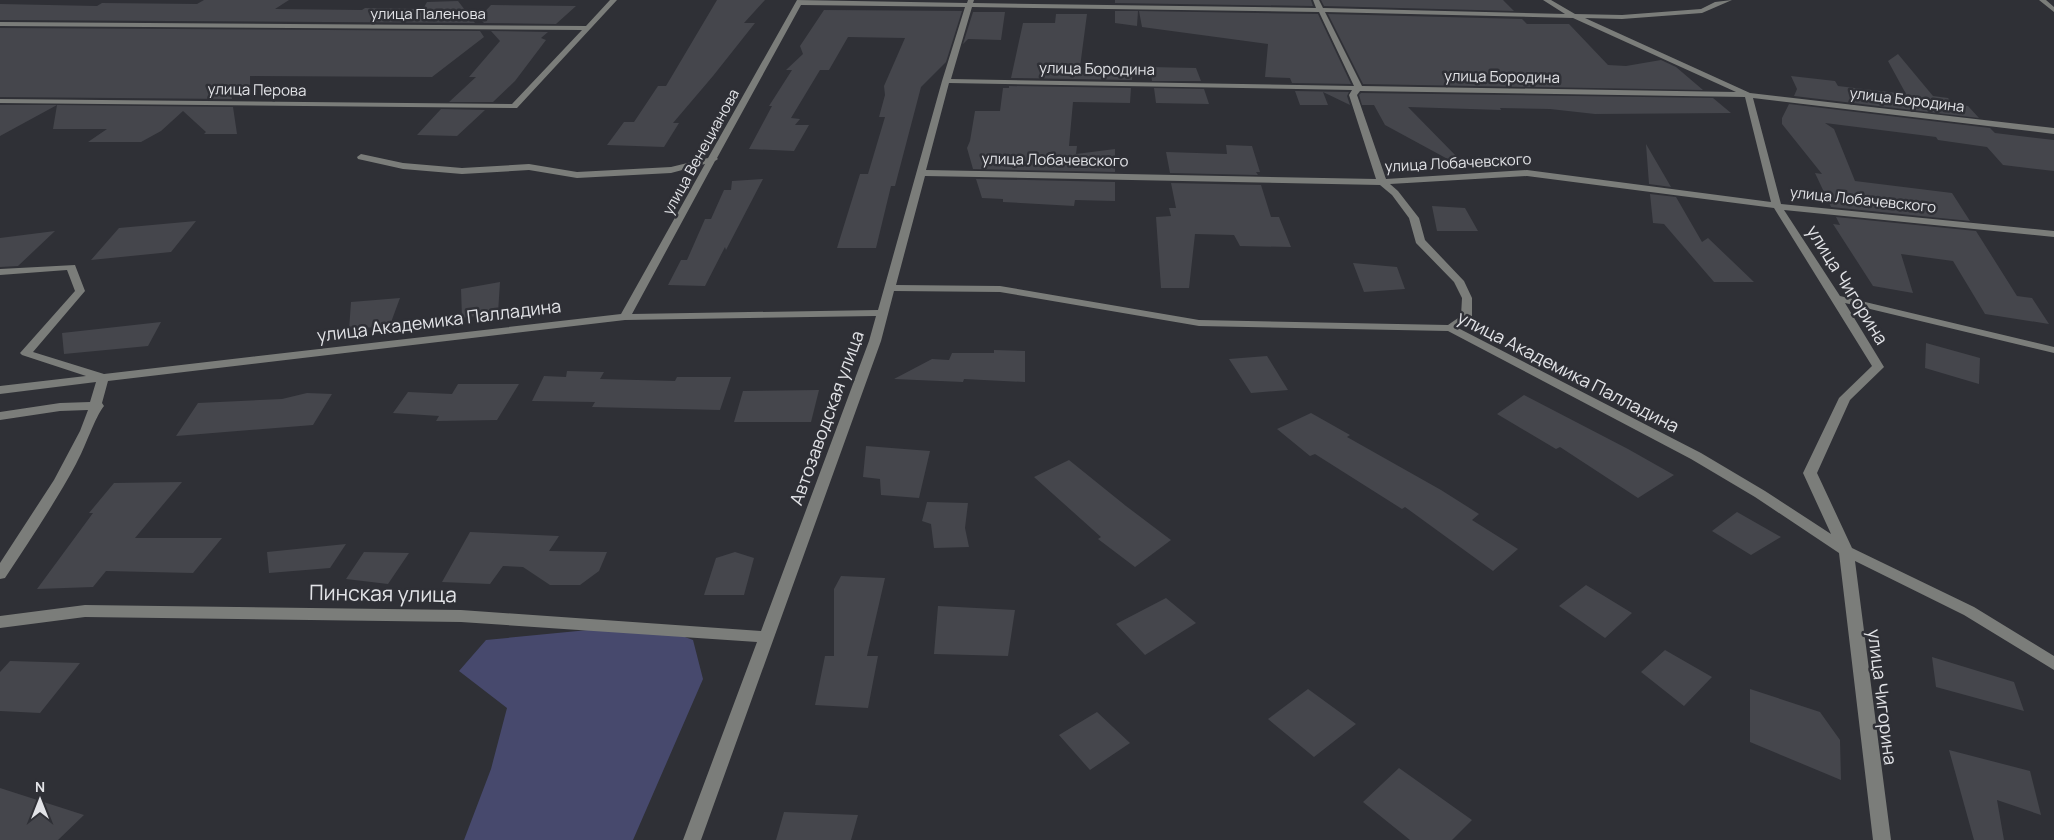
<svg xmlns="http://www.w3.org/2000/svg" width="2054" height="840" font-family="Manrope,sans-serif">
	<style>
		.green { fill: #47496d }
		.building { fill: #45464c }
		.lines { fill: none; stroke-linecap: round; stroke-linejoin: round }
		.minor { fill: #7b7d7a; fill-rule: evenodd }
		.labels { text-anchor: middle; stroke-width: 5; stroke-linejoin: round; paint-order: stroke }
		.far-street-label { font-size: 15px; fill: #e2e3e7; stroke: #2f3036 }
		.street-label { font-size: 18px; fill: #e2e3e7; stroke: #2f3036 }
		.near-street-label { font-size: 21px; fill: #e2e3e7; stroke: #2f3036 }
	</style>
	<rect width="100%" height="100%" fill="#2f3036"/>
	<!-- green -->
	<path class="green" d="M650,624L693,640L703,679L633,840H464L491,769L507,708L459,671L486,640Z"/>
	<!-- building -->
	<path class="building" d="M204,0H289L275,9L362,10L365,8L423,9L427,2L458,1L475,23L0,20V4L97,6L102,3L197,4Z
		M717,0H765L744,23H755L713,76L673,123H679L664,147L607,145L624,122H634L658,86H666Z
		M1115,0H1311L1313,6L1115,3Z
		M1321,0H1503L1514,11L1324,6Z
		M491,5L576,6L556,24L484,23L479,18Z
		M824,10L962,11L946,62L921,87L895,186H891L876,248H837L860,174H868L885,117H879L885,95L884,86L905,38L848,37L829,70H820L791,118L800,119L795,125H809L794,151L749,149L772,106H769L792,70H786L803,54L800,46Z
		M1115,11H1138L1137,26L1115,23Z
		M1139,11L1318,14L1351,84L1292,83L1290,78L1265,77L1268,44L1142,27Z
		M973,12H1005L1001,40L968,39L963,44Z
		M1056,14H1087L1080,67H1133L1132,80L1011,78L1023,23H1055Z
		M1328,14L1522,19L1527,24H1569L1608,65L1626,66L1661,60L1676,67L1703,90L1363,84Z
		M0,28L480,31L484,37L432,77L250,76V85H230L232,99L0,97Z
		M491,31L548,32L541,38L546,40L515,81L493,102H449L476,77H469L500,41Z
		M1898,54L1933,96L1948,98L1953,104L1968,106L1979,118L1794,96L1797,89L1791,76L1835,81L1838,86L1906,94L1888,61Z
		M1150,67L1196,68L1201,81H1152Z
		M1009,86L1131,88L1130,103L1073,102L1069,146H1077L1076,154L1115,149V172L973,169L967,148L970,141L975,111H1000L1003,88H1009Z
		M1154,88L1204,89L1209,104L1156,103Z
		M1295,91L1349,92L1347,96L1350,105L1323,92L1328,105H1300Z
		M1361,93L1713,98L1731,113L1595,114L1550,109L1500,108L1501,110L1408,107L1459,159L1455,163L1385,125L1374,105H1362L1359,95Z
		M1789,104L1990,128L1995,133L2054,140V171L2003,165L1987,147L1938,140L1936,137L1825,123L1834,129L1855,181L1952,193L1970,221L1831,207L1815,173L1822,174L1782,124V118Z
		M0,105H57L0,136Z
		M57,105L233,107L237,134H204L206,132L183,111L161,131L141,142H88L107,129H53Z
		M441,109L485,110L457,136L417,135Z
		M1646,144L1671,187L1649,184Z
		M1226,145L1252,146L1260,172H1256L1258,175L1170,173L1166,152L1227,154Z
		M763,179L726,250L725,247L705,286L668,285L681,260H687L705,219H711L724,190H731L732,181Z
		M976,179L1115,182V201L1075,200L1074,206L1003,202V199L982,198Z
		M1171,183L1261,185L1271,217H1279L1291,247L1240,246L1234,235L1195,234L1189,288H1161L1156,217L1171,216L1169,208H1176Z
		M1650,194L1676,197L1702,242L1708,238L1754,282H1714L1664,224L1653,223Z
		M1432,206L1465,208L1478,231H1437Z
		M1836,217L1976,231L2017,296L2032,298L2049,324L1985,314L1953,261L1901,254L1913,293L1873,286L1833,224L1840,225Z
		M196,221L171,252L91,260L119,228Z
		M55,231L18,266L0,267V238Z
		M1353,263L1397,267L1405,289L1364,292Z
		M500,282L498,313L462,318L461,289Z
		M400,298L390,325L349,330L351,302Z
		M161,322L148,346L64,354L62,333Z
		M1926,343L1980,358L1979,384L1925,368Z
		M994,350L1025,351V382L964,379L963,382L894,379L932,359L949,360L952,353H994Z
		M1267,356L1288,390L1251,393L1229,359Z
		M567,371L604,372L600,379L675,381L677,377H731L720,410L592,407L595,402L532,401L544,376L566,377Z
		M458,384H519L497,420L436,421L439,416L393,413L408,392L452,394Z
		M819,390L811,422H734L743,391Z
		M307,393L332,394L313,425L176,436L198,403L282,399Z
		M1524,395L1628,449L1674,475L1638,498L1560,447L1556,449L1497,414Z
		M1311,413L1350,435L1347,437L1441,490L1479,514L1472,520L1518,549L1493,571L1405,507L1402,509L1315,454L1310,456L1277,429Z
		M866,446L930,451L919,498L881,495L880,479L863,477Z
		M1069,460L1126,506L1171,540L1135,567L1098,539L1101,537L1034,477Z
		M182,482L135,538H222L193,573L106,571L93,587L37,589L93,513H89L114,483Z
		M927,502L968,503L965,528L969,547L934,548L931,524L922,521Z
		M1737,512L1781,537L1751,555L1712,531Z
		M470,532L559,536L549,551L607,552L599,571L580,585H550L523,567L503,566L490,584L442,582Z
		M346,544L330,568L269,573L267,552Z
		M364,552L409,553L388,584L346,579Z
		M735,552L754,558L744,595H704L716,558Z
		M841,576L885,578L867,656H878L868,708L815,705L825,656H834V589Z
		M1586,585L1632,613L1605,638L1559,606Z
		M1166,598L1196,623L1145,655L1116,624Z
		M938,606L1015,610L1008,656L934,654Z
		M1665,650L1712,677L1684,706L1641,672Z
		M1932,657L2014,682L2024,711L1936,687Z
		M10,661L80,663L40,713L0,711V672Z
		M1308,689L1356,724L1314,757L1268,719Z
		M1750,689L1820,712L1840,740L1841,780L1750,742Z
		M1097,712L1130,743L1090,770L1059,735Z
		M1949,750L2030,771L2041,815L1997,800L2004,840H1974Z
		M1399,768L1472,820L1452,840H1410L1363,802Z
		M0,788L84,815L58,840H0Z
		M784,812L858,815L851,840H776Z"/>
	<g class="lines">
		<!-- minor -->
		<path class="minor" d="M610,0H617L517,108H514L0,103V99L512,104L582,30L0,26V22L586,26Z
			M797,0L967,3L968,0H974L973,3L1316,8L1313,0H1319L1323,8L1565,14L1543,0H1551L1575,14L1622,15L1701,9L1715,2L1732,0L1702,13L1622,19L1585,18L1750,93L2054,128V134L1753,98L1781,204L2054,231V237L1784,210L1840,296L2054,347V353L1845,303L1884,367L1850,400L1817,473L1852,548L1974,607L2054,656V670L1964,615L1855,561L1891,840H1873L1839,553L1755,497L1691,459L1448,331L1199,326L1000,292L894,291L881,341L701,840H683L757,642L461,622L85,617L0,628V616L85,605L461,610L761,631L869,341L876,316L625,320L108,381L102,403L104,406C95,417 85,448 76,464C55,503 30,540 5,578L0,579V563L54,480L80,431L88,410L60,411L0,420V412L60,403L90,402L96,382L0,394V386L86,376L22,355L20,353L75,291L67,270L0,275V269L75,265L85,291L33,352L104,374L621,314L705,164L671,173L577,178L529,170L462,174L403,169L358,159L357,157L361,154L403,163L462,168L529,164L577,172L671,167L708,158ZM801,5L965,7L942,81L878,310L632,314L715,161L718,159L717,158ZM972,7L1319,12L1354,86L951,79ZM1325,12L1573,18L1736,92L1362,86ZM949,83L1352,90L1349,95L1376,179L926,170ZM1360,91L1745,97L1771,202L1527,170L1386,179L1357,95ZM925,176L1380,185L1392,195L1409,218L1416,243L1454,282L1462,298L1461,316L1448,325L1199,320L1000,286L896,285ZM1527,176L1774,208L1872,366L1839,398L1803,473L1831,534L1765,491L1701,453L1458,328L1472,317V298L1464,281L1425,240L1419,218L1398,191L1390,184Z
			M2039,0H2046L2054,7V12Z"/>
	</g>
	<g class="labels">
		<!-- far-street labels -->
		<g class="far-street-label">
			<text x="428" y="19">улица Паленова</text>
			<text transform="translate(1097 69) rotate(1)" y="5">улица Бородина</text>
			<text transform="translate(1502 77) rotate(1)" y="5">улица Бородина</text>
			<text transform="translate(257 90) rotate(1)" y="5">улица Перова</text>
			<text transform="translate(1907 100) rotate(7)" y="5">улица Бородина</text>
			<text transform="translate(701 152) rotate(-61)" y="5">улица Венецианова</text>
			<text transform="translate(1055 160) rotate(1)" y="5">улица Лобачевского</text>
			<text transform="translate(1458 163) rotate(-3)" y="5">улица Лобачевского</text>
			<text transform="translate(1863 200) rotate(6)" y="5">улица Лобачевского</text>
		</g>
		<!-- street labels -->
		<g class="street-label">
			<text transform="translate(1847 285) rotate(58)" y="6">улица Чигорина</text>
			<text transform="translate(439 321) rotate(-7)" y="6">улица Академика Палладина</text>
			<text transform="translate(1568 372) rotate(27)" y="6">улица Академика Палладина</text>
			<text transform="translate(827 418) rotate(-70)" y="6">Автозаводская улица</text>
			<text transform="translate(1882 697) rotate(83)" y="6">улица Чигорина</text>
		</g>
		<!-- near-street labels -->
		<g class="near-street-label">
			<text transform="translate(383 594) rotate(1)" y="7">Пинская улица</text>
		</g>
	</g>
	<!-- north arrow -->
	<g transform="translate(40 800)" stroke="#2f3036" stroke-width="4" paint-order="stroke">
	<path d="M0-4L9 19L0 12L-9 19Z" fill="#e2e3e7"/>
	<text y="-8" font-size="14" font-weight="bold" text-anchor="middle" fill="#e2e3e7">N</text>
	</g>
</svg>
